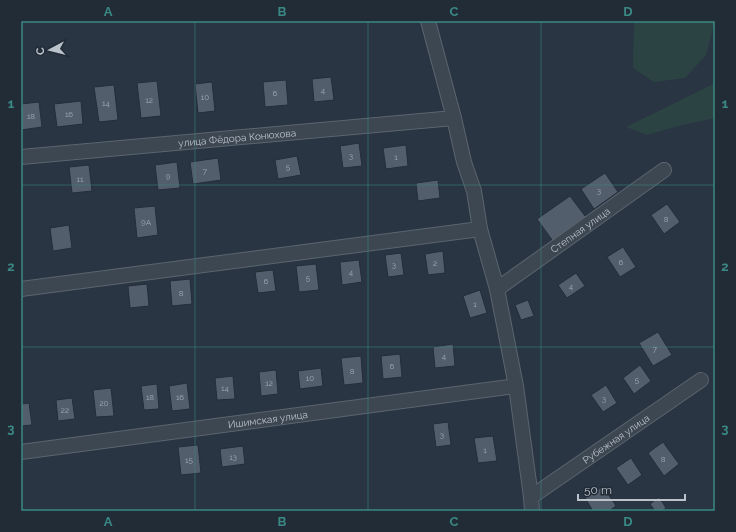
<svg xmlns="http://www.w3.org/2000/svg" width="736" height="532" font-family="Raleway,sans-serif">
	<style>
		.green { fill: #2c4344 }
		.building { fill: #535e6c; stroke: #242e39 }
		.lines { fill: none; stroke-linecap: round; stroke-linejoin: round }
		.street-casing { stroke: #5b656f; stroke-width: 16 }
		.street { stroke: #3d4751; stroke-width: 14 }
		.grid { fill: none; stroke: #3a8985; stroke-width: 1; stroke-opacity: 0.55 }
		.labels { text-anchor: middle; stroke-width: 3.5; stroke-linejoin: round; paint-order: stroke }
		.number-label { font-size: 8px; fill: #a0a9b3 }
		.street-label { font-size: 10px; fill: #bac2cb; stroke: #222c37 }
		.neatline { fill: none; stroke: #3a8985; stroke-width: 1.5 }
		.grid-label { font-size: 13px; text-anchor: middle; font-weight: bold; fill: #3a8985 }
	</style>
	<rect width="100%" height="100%" fill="#293542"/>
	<!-- green -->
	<path class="green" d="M634,21H715L706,55L685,78L654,82L633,68Z
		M715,83V118L678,126L647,135L626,127Z"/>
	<!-- building -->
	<path class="building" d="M331,77L334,100L314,102L312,79Z
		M286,80L288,105L265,107L263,82Z
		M157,81L161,116L141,118L137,83Z
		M212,82L215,111L198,113L195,84Z
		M114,85L118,120L99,122L94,87Z
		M81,101L83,124L57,127L54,104Z
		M39,102L42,127L21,130V104Z
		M359,143L362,166L343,168L340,146Z
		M406,145L408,166L386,169L383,148Z
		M297,156L301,175L278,179L275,160Z
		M218,158L221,180L193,184L190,162Z
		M177,162L180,188L158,190L155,165Z
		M89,165L92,191L72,193L69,167Z
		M605,173L618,192L594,209L581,189Z
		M438,180L440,198L418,201L416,183Z
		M570,196L588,220L555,244L537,219Z
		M667,204L680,222L664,234L651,215Z
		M155,206L158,235L137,238L134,208Z
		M69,225L72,248L53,251L50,228Z
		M623,247L636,267L620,277L607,257Z
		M443,251L445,273L428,275L425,254Z
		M401,253L404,275L388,277L385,255Z
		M359,260L362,282L342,285L340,262Z
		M316,264L319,290L299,292L296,266Z
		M273,270L276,291L258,293L255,272Z
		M576,273L585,286L567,298L558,285Z
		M190,279L192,304L172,306L170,281Z
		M147,284L149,306L130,308L128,286Z
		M480,290L487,313L470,318L463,296Z
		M528,300L534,316L521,320L515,305Z
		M658,332L672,355L653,366L639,343Z
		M453,344L455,366L435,368L433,347Z
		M400,354L402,377L383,379L381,356Z
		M361,356L363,383L344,385L341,358Z
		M640,365L651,381L634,394L623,378Z
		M321,368L323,386L300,389L298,371Z
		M276,370L278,394L261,396L259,372Z
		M233,376L235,399L217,400L215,378Z
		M187,383L190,409L172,411L169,386Z
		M157,384L159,409L144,410L141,386Z
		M606,385L617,403L603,412L591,395Z
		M111,388L114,416L96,417L93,390Z
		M72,398L75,419L58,421L56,400Z
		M29,403L32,425L21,426V404Z
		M448,422L451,445L436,447L433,424Z
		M493,436L497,461L478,463L474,438Z
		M663,442L679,464L664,476L648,453Z
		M198,445L201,473L181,475L178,447Z
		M243,446L245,464L222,467L220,449Z
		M631,458L642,475L628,485L616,468Z
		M603,486L616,506L609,511H593L585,498Z
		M659,497L666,508L662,511H655L650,504Z"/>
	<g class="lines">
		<defs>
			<g id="street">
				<path d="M428,21L454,118L464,162L474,191L480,229L497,289L516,386L531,497L532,511"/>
				<path id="s1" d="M21,157L454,118"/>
				<path d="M21,289L480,229"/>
				<path id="s2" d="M497,289L664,170"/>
				<path id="s3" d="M21,452L516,386"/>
				<path id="s4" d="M531,497L701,380"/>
			</g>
		</defs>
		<!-- street casing -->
		<use href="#street" class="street-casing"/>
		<!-- street -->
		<use href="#street" class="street"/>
	</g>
	<!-- grid -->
	<path class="grid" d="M195,21V511M368,21V511M541,21V511M21,185H715M21,347H715"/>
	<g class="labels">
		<!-- number labels -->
		<g class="number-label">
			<text x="323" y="93">4</text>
			<text x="275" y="96">6</text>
			<text x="205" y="100">10</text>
			<text x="149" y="103">12</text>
			<text x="106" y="106">14</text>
			<text x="69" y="117">16</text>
			<text x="31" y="119">18</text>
			<text x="351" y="159">3</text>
			<text x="396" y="160">1</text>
			<text x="288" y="170">5</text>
			<text x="205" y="174">7</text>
			<text x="168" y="179">9</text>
			<text x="80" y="182">11</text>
			<text x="599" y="194">3</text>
			<text x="666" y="222">8</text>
			<text x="146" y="225">9А</text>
			<text x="621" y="265">6</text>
			<text x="435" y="266">2</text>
			<text x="394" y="268">3</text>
			<text x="351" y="275">4</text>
			<text x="308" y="281">5</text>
			<text x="266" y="284">6</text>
			<text x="571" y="289">4</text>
			<text x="181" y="296">8</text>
			<text x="475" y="307">1</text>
			<text x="655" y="352">7</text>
			<text x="444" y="359">4</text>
			<text x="392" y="369">6</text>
			<text x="352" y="374">8</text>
			<text x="310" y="381">10</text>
			<text x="637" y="383">5</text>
			<text x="269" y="386">12</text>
			<text x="225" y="391">14</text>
			<text x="150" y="400">18</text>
			<text x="180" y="400">16</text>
			<text x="604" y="402">3</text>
			<text x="104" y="406">20</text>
			<text x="65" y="413">22</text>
			<text x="442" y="438">3</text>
			<text x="485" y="453">1</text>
			<text x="233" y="460">13</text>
			<text x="663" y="462">8</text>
			<text x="189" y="463">15</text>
		</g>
		<!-- street labels -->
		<g class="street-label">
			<text dy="4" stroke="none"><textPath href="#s1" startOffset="217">улица Фёдора Конюхова</textPath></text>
			<text dy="4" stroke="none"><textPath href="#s2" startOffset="102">Степная улица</textPath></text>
			<text dy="4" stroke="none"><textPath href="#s3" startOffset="249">Ишимская улица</textPath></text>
			<text dy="4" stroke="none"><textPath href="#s4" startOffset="103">Рубежная улица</textPath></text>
		</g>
	</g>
	<!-- border -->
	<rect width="736" height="532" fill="none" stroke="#222c37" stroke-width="44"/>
	<!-- north arrow -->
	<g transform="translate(50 50) rotate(263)" stroke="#222c37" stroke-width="3" paint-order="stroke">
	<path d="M0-3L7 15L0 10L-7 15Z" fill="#bac2cb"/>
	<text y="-6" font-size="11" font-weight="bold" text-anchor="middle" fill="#bac2cb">С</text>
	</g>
	<!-- scale -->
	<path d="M578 494v6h107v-6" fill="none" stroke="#bac2cb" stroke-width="2"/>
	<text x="584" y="494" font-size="12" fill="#bac2cb" stroke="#222c37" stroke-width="3" paint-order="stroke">50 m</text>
	<rect x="22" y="22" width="692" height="488" class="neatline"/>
	<g class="grid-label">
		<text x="108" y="16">A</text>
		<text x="282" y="16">B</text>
		<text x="454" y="16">C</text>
		<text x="628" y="16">D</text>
		<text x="11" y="108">1</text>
		<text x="725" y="108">1</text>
		<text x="11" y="271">2</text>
		<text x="725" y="271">2</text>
		<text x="11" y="433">3</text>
		<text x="725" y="433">3</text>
		<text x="108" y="526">A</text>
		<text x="282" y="526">B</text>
		<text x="454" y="526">C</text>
		<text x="628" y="526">D</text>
	</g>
</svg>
